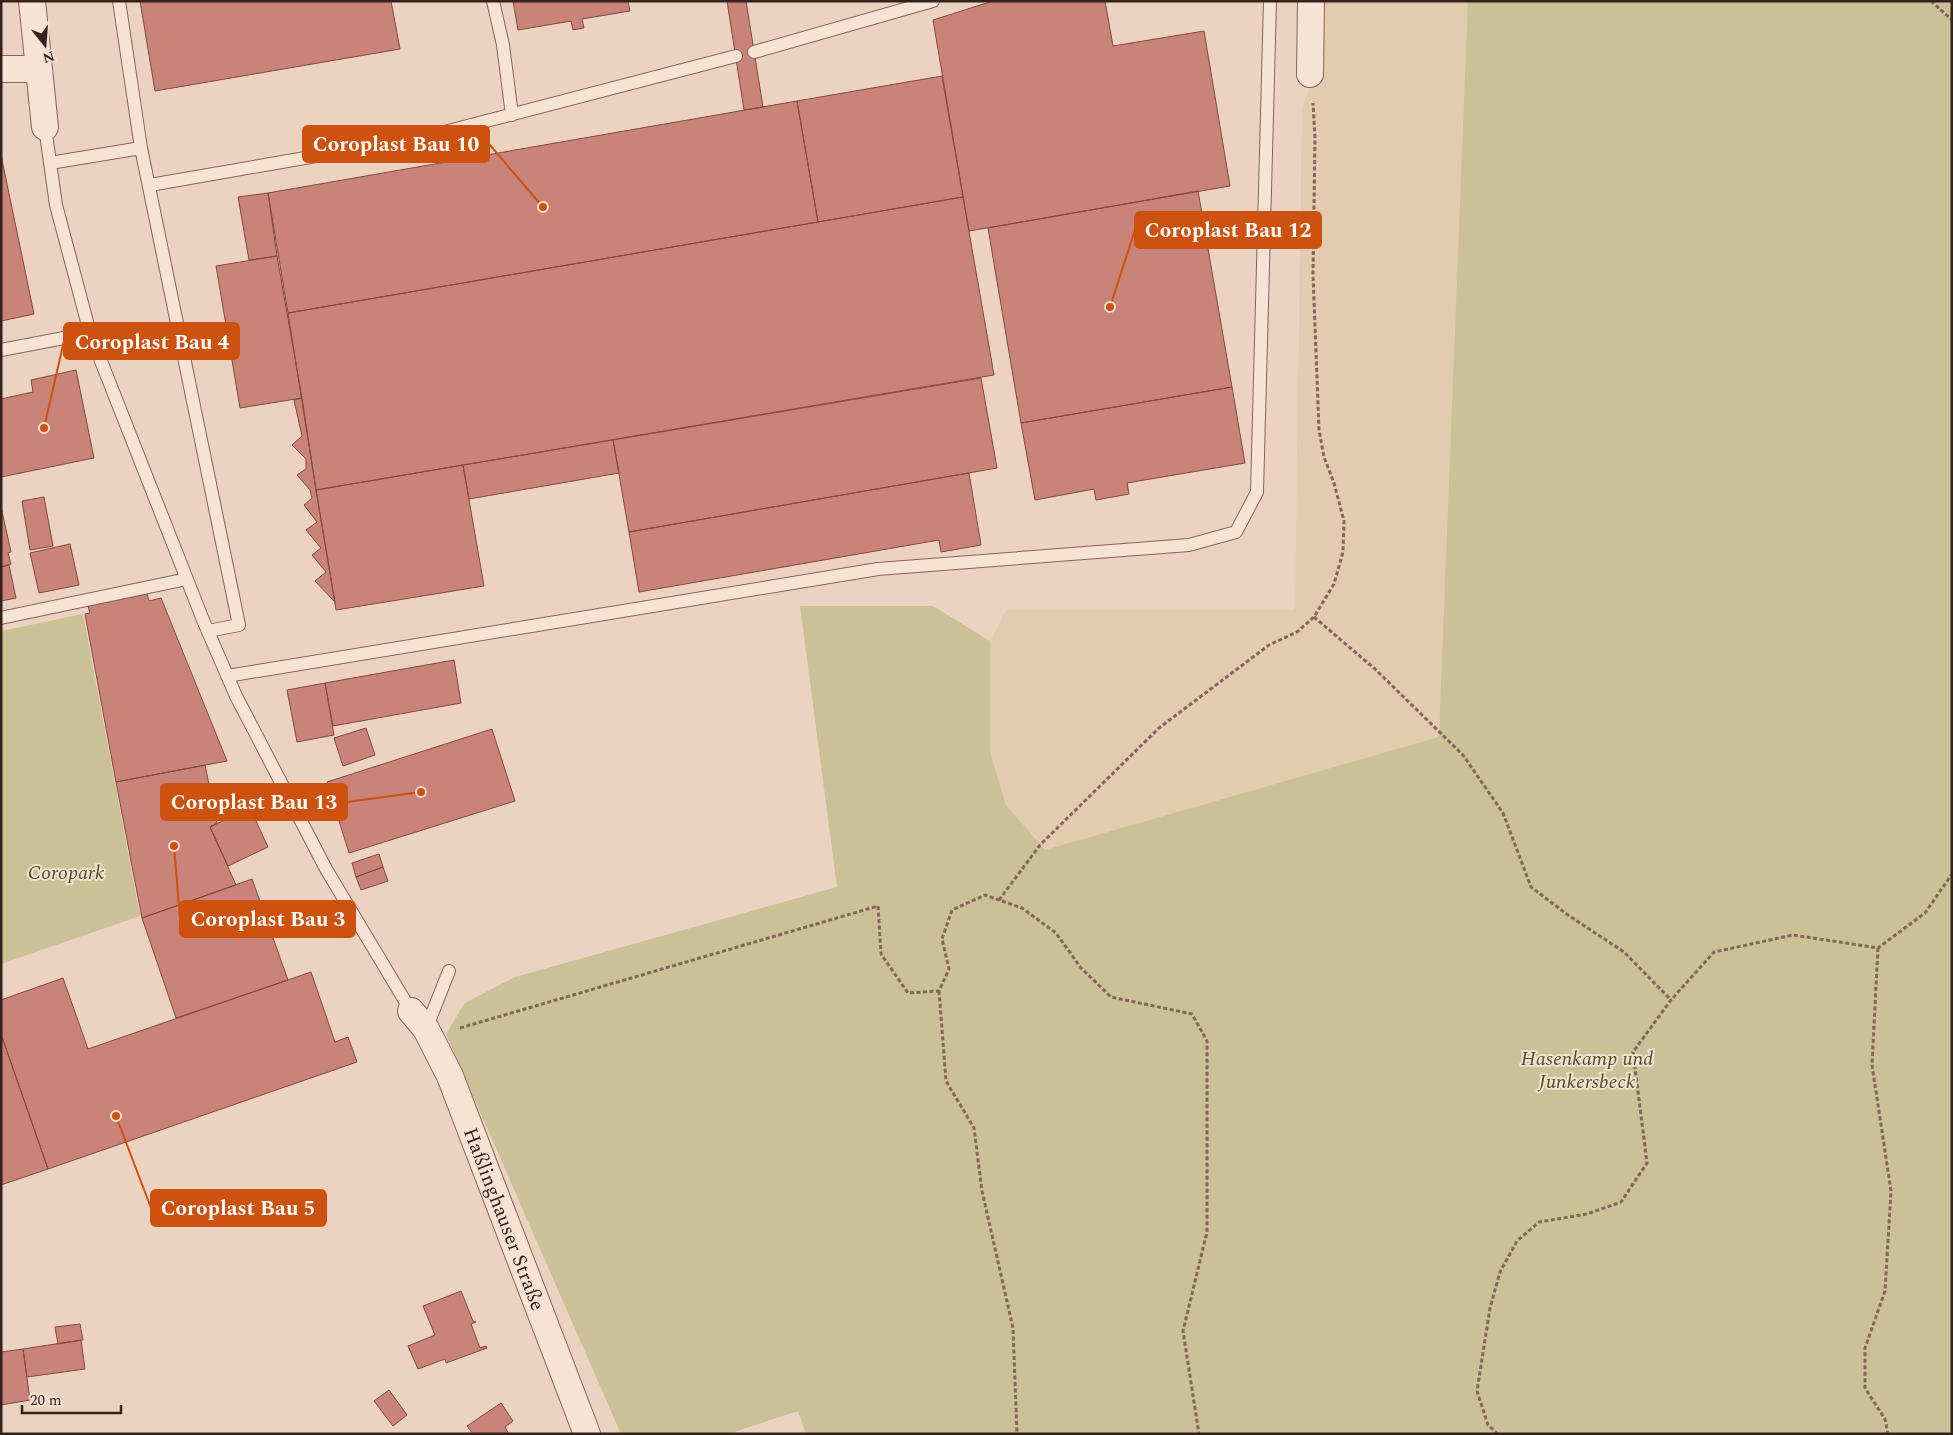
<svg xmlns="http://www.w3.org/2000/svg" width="1953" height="1435" font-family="Spectral,serif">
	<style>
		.farmland { fill: #e2cbaf }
		.green { fill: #cac196 }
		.building { fill: #c98378; stroke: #834840 }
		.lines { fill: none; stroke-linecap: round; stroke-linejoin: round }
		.service-casing { stroke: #856459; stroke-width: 14 }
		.minor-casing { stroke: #856459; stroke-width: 28 }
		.path { stroke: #856459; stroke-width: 3; stroke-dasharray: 4 2.5; stroke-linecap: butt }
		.service { stroke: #f7e3d4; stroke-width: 12 }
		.minor { stroke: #f7e3d4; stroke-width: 26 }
		.labels { text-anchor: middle; stroke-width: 4; stroke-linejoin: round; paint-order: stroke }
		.park-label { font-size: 20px; font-style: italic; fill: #515024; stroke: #f4e0d1 }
		.street-label { font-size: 20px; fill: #35221d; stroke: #f4e0d1 }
		.leader { fill: none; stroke: #cd510f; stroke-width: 2 }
		.callout-dot { fill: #cd510f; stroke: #f4e0d1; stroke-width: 2 }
		.callout { fill: #cd510f; stroke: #cd510f; stroke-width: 2 }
		.callout-label { font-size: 21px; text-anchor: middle; font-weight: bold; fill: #fff }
	</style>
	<rect width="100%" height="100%" fill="#ecd3c1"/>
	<!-- farmland -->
	<path class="farmland" d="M1320,1H1847L1697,751L1059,867L1006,805L990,752V641L1006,610H1295L1302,108L1320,61Z"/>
	<!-- green -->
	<path class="green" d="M1468,1H1952V1434H806L798,1411L728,1434H621L446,1034L465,1003L515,977L837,887L800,606H933L990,641V752L1006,805L1045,850L1439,737Z
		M83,614L140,916L1,964V631Z"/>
	<!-- building -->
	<path class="building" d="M140,1H391L400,49L155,91Z
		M513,1H628L630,11L582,19L584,28L573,30L571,21L518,30Z
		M727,1H746L763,107L744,110Z
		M993,1H1105L1113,46L1204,31L1230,186L969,231L933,20Z
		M942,76L963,197L818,222L797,101Z
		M797,101L818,222L288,313L268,193Z
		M1,155L34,314L1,321Z
		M1198,191L1232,387L1021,423L988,228Z
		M268,193L277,256L249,260L238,197Z
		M963,197L994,375L316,490L288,313Z
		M277,256L302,398L240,408L216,266Z
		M76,370L94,458L1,477V399L33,392L31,380Z
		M981,378L997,468L629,532L613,440Z
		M1232,387L1245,463L1127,483L1129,494L1096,500L1094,489L1035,500L1021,423Z
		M302,398L316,490L335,602L315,581L326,572L312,555L321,548L306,530L317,522L304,505L312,498L310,490L297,475L306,469V459L292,445L302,436L294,400Z
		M613,440L619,473L469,499L463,465Z
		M463,465L484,586L336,610L316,490Z
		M969,473L981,545L941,552L939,540L639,592L629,532Z
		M44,497L53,546L30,550L22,501Z
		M1,507L11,552L8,553L11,564L1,567Z
		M70,544L79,585L39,593L30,553Z
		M9,565L16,598L1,601V567Z
		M147,594L149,601L161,598L227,761L116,782L85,614L90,613L88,606Z
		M454,660L461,703L333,726L325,683Z
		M325,683L334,735L297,742L287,690Z
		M366,728L375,755L343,766L334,738Z
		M492,729L515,801L349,853L327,782Z
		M205,765L217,823L210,827L236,885L142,918L116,782Z
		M250,808L268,847L228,866L210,827Z
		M379,854L383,867L356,877L352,863Z
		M383,867L388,881L361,890L356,877Z
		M252,879L288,980L176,1018L142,918Z
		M311,972L335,1042L348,1037L357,1062L48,1169L1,1034V1000L63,978L88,1049Z
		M1,1034L48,1169L1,1185Z
		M461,1291L473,1321L476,1322L471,1324L480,1348L486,1346L487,1348L446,1363L445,1359L418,1369L408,1346L435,1335L423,1306Z
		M80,1324L83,1340L58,1344L55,1327Z
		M81,1340L85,1369L27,1377L23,1349Z
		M23,1349L30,1400L1,1405V1352Z
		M389,1390L407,1415L393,1426L374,1401Z
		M501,1403L513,1421L505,1427L509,1434H473L467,1426Z"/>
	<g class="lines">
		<defs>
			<path id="service" d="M119,1L141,148
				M493,1L503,45L512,115
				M754,52L933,1
				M45,127L56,205L90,333L203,620L236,696L326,869L411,1011
				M50,163L141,148L239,625L208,631
				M150,185L425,137L736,56
				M1,350L90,333
				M1,618L187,579
				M227,676L878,569L1189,545L1236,532L1257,492L1270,1
				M426,1029L449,971"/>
			<g id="minor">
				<path d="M32,1L45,127"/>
				<path d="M1,69H38"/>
				<path d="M1310,74L1311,1"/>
				<path id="s1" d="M411,1011L426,1029L450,1076L587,1434"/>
			</g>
		</defs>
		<!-- service casing -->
		<use href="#service" class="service-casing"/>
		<!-- minor casing -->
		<use href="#minor" class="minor-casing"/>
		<!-- path -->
		<path class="path" d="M1931,1L1952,20
			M1314,617L1375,669L1463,755L1503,813L1531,887L1568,915L1624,952L1671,1000
			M999,900L1040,845L1159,728L1269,645L1297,632L1314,617L1334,584L1343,552L1344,521L1334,483L1324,457L1319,430L1313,274L1315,138L1313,103
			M1878,948L1872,1065L1891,1191L1885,1291L1865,1348V1388L1885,1419L1888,1434
			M939,991L946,1081L974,1128L982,1191L1013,1328L1017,1434
			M460,1028L878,906L881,954L908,993L939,991L949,969L942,939L952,910L985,895L1022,908L1056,933L1081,968L1111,997L1192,1014L1207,1041V1232L1183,1331L1199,1434
			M1498,1434L1488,1425L1477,1391L1490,1308L1500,1272L1517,1241L1539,1222L1587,1214L1621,1202L1647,1163L1633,1052L1671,1000L1714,952L1793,935L1878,948L1925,913L1952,874"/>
		<!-- service -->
		<use href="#service" class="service"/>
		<!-- minor -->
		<use href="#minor" class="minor"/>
	</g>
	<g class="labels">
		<!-- park labels -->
		<g class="park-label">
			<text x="66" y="879">Coropark</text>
			<text x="1587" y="1065">Hasenkamp und<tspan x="1587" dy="23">Junkersbeck</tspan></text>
		</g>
		<!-- street labels -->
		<g class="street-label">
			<text dy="7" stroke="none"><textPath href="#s1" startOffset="229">Haßlinghauser Straße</textPath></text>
		</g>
	</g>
	<!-- callouts -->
	<path class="leader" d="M543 207L489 144M1110 307L1135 230M44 428L64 341M421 792L347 802M174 846L180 919M116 1116L151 1208"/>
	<g class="callout-dot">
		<circle cx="543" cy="207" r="5"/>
		<circle cx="1110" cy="307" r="5"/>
		<circle cx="44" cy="428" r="5"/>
		<circle cx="421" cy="792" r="5"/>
		<circle cx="174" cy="846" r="5"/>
		<circle cx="116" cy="1116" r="5"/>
	</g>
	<g class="callout">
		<rect x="303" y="126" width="186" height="36" rx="5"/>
		<rect x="1135" y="212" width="186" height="36" rx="5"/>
		<rect x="64" y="323" width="175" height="36" rx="5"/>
		<rect x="161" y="784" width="186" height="36" rx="5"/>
		<rect x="180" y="901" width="175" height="36" rx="5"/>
		<rect x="151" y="1190" width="175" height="36" rx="5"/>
	</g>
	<g class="callout-label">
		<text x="396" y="151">Coroplast Bau 10</text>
		<text x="1228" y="237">Coroplast Bau 12</text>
		<text x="152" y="349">Coroplast Bau 4</text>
		<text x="254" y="809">Coroplast Bau 13</text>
		<text x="268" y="926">Coroplast Bau 3</text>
		<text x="238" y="1215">Coroplast Bau 5</text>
	</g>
	<!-- border -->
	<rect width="1953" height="1435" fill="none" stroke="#35221d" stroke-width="5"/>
	<!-- north arrow -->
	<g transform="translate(45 45) rotate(163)" stroke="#f4e0d1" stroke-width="4" paint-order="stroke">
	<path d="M0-4L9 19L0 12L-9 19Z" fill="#35221d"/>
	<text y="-8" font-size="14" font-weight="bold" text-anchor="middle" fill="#35221d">N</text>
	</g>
	<!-- scale -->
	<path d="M22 1405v8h99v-8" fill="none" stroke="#35221d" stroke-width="2.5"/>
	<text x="30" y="1405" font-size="15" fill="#35221d" stroke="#f4e0d1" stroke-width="4" paint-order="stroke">20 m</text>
</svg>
